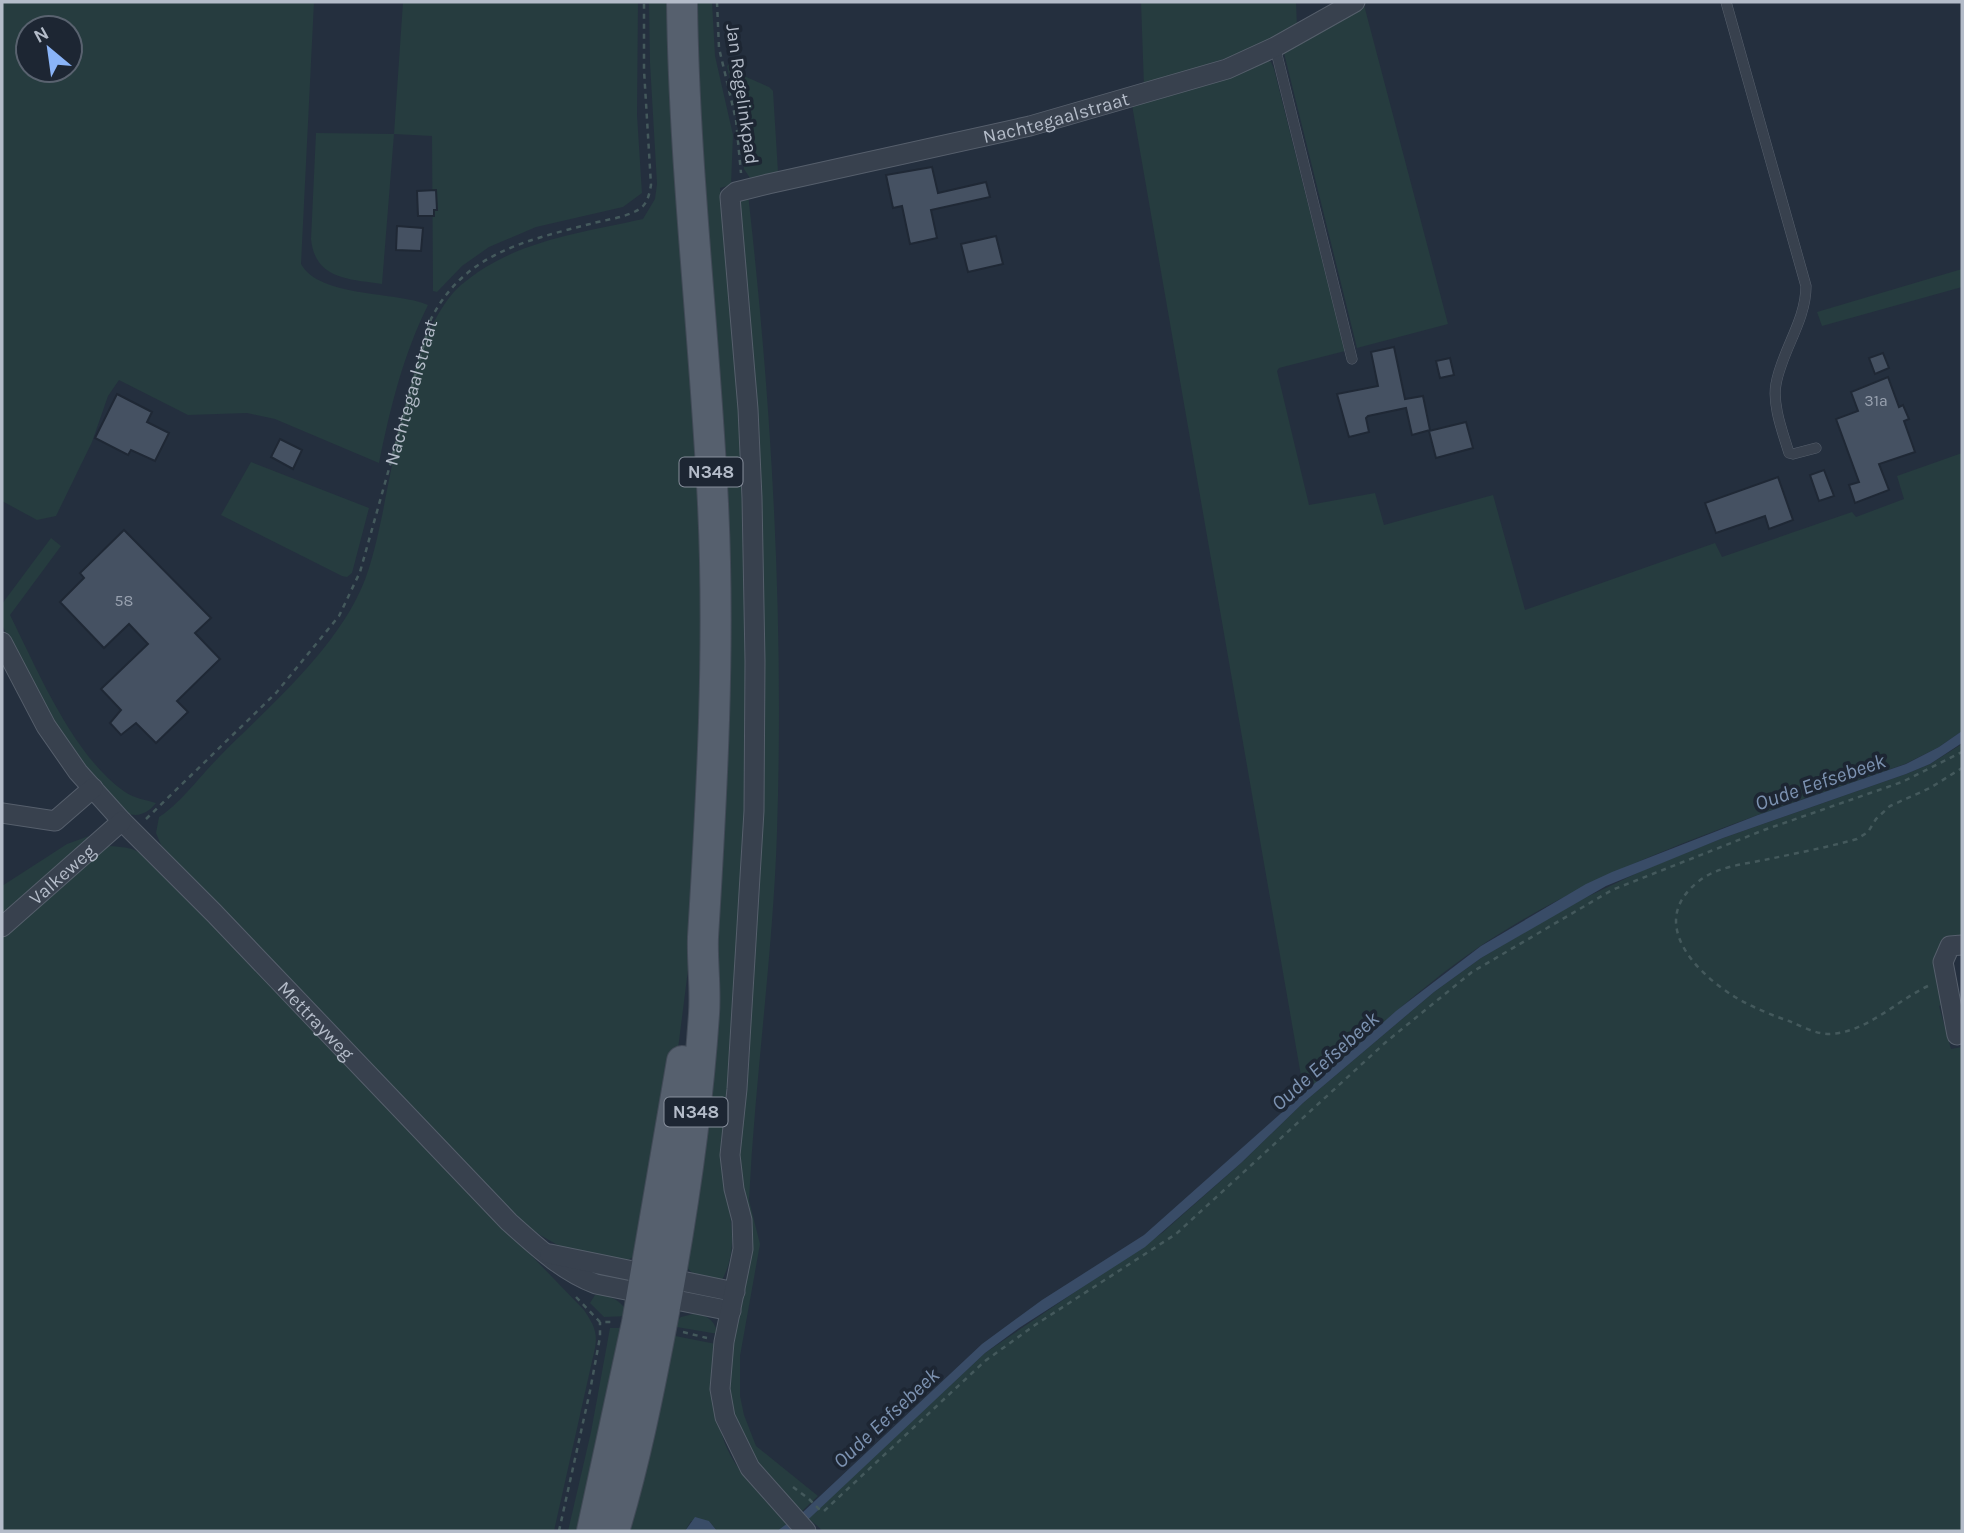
<svg xmlns="http://www.w3.org/2000/svg" width="1964" height="1533" font-family="Karla,sans-serif">
	<style>
		.green { fill: #263c3f; fill-rule: evenodd }
		.water { fill: #394c67 }
		.building { fill: #455162; stroke: #1f2835; stroke-width: 2 }
		.lines { fill: none; stroke-linecap: round; stroke-linejoin: round }
		.service-casing { stroke: #565f6c; stroke-width: 11 }
		.minor-casing { stroke: #565f6c; stroke-width: 21 }
		.primary-casing { stroke: #414a57; stroke-width: 32 }
		.path { stroke: #44595c; stroke-width: 2.5; stroke-dasharray: 5 5; stroke-linecap: butt }
		.service { stroke: #38414e; stroke-width: 10 }
		.minor { stroke: #38414e; stroke-width: 19 }
		.primary { stroke: #56606e; stroke-width: 30 }
		.labels { text-anchor: middle; stroke-width: 7; stroke-linejoin: round; paint-order: stroke }
		.number-label { font-size: 16px; fill: #98a1af }
		.shield { fill: #1d2633; stroke: #878f9c; stroke-width: 2 }
		.shield-label { font-size: 18px; font-weight: bold; fill: #b4bcc9 }
		.street-label { font-size: 19px; fill: #b4bcc9; stroke: #1d2633 }
		.water-label { font-size: 21px; font-style: italic; fill: #7c92b1; stroke: #1d2633 }
	</style>
	<rect width="100%" height="100%" fill="#242f3e"/>
	<!-- green -->
	<path class="green" d="M2,2H314L301,264C320,298 396,291 428,305C403,355 390,409 379,463L275,419L247,413L188,415L119,380L108,396L92,442L56,516L37,520L2,501ZM28,28H70V70H28Z
		M403,2H638L637,115L642,193L623,207L536,227L489,247L462,266L437,292L433,291L432,136L394,134L382,284C350,279 315,280 311,239L316,133L394,134Z
		M649,2H672L706,575L691,946L678,1049L637,1255L626,1261L563,1248L540,1235L513,1215L161,845L156,833L159,817C180,804 201,775 219,757C271,704 347,641 369,568C393,493 403,337 461,285C512,241 580,233 643,219L655,199L657,184L650,63Z
		M692,2H712L715,56L733,135L731,185L720,188C733,317 747,448 748,578C750,774 737,969 723,1165C725,1205 743,1241 722,1280C706,1278 692,1278 684,1263L709,1014Z
		M1141,2H1296L1297,27L1244,52L1144,87Z
		M1364,5L1448,324L1357,348L1284,53L1286,48Z
		M1264,59L1271,62L1274,69L1345,351L1279,368L1277,371L1309,505L1375,493L1384,525L1493,495L1525,610L1715,543L1722,557L1852,512L1856,517L1904,499L1897,476L1962,453V731L1939,747L1905,764C1759,815 1609,860 1479,947C1416,990 1361,1043 1304,1093L1132,105Z
		M729,65L737,73L769,87L773,91L778,172L750,178L744,169L741,130L727,66Z
		M748,194C772,406 784,619 777,832C773,955 755,1077 749,1200L760,1244L740,1356V1396L744,1415L756,1446L818,1496L799,1514L748,1453L729,1400L737,1170L755,913L739,202Z
		M1962,269V287L1822,326L1817,312Z
		M251,462L369,508L352,573L347,577L342,576L221,515Z
		M51,538L61,546L10,615C38,671 73,756 125,792C133,798 146,800 156,803C148,813 138,818 126,813L74,755L39,697L2,625V604Z
		M1962,744V940L1946,944L1943,1004L1939,1006L1951,1049L1962,1047V1531H823L808,1518L985,1353L1162,1233L1241,1163L1303,1103L1434,992L1481,958L1570,905L1650,867L1723,838L1906,774L1930,764Z
		M92,835L2,915V886L67,844Z
		M109,846C137,848 137,849 157,868L584,1310C593,1324 598,1331 595,1348L554,1531H2V937L89,859Z
		M601,1294C615,1298 623,1302 629,1316L604,1317L590,1303L595,1295Z
		M693,1314C708,1315 714,1320 718,1334L671,1326L681,1317Z
		M610,1328H630L584,1531H568L591,1432Z
		M665,1334L716,1344C717,1370 715,1396 719,1421C725,1464 760,1494 789,1523L777,1531H717L709,1521H691L685,1531H626Z"/>
	<!-- water -->
	<path class="water" d="M1962,731V743L1930,764L1906,774L1723,838L1606,886L1481,958L1434,992L1303,1103L1241,1163L1145,1247L1019,1328L985,1353L796,1531H777L803,1512L982,1344L1042,1300L1144,1235L1396,1011L1481,946L1586,884L1612,872L1758,815L1906,764L1939,747Z
		M695,1517L709,1521L717,1531H685Z"/>
	<!-- building -->
	<path class="building" d="M932,167L938,193L986,182L990,197L931,210L937,238L910,244L902,206L893,208L886,175Z
		M436,190L437,210H434V216H418L417,191Z
		M397,226L423,228L421,251L396,250Z
		M996,236L1003,264L968,272L961,244Z
		M1394,347L1405,399L1423,396L1430,430L1412,435L1406,408L1368,416L1366,418L1369,432L1349,437L1337,394L1378,386L1371,352Z
		M1883,353L1889,368L1875,374L1869,358Z
		M1450,358L1454,375L1440,378L1436,361Z
		M1888,377L1899,407L1903,405L1909,419L1904,421L1915,452L1879,464L1889,490L1855,503L1849,485L1859,482L1836,419L1858,411L1851,392Z
		M117,394L152,412L147,422L169,433L155,461L131,450L128,455L95,438Z
		M1466,422L1473,448L1436,458L1429,431Z
		M280,439L302,450L293,469L271,457Z
		M1824,470L1834,496L1819,501L1810,475Z
		M1778,477L1793,520L1769,529L1765,516L1716,533L1705,503Z
		M124,530L211,618L195,633L220,659L177,701L188,712L156,743L136,723L121,735L110,723L121,710L101,689L148,644L129,624L104,648L60,602L84,578L80,573Z"/>
	<g class="lines">
		<defs>
			<path id="service" d="M1726,2L1806,286C1806,321 1782,350 1776,384C1772,405 1783,433 1789,453L1793,454L1816,448
				M1275,47L1352,359"/>
			<g id="minor">
				<path id="s2" d="M2,642L46,726L78,772L122,821L214,913L509,1222C536,1246 562,1271 596,1284L731,1311"/>
				<path d="M2,813L55,821L93,788"/>
				<path id="s3" d="M2,927L122,821"/>
				<path d="M1957,1035L1943,962L1950,946L1962,945"/>
				<path d="M550,1254L735,1292"/>
				<path id="s4" d="M806,1531L750,1468L725,1417L720,1389L724,1342L743,1249L742,1220L734,1189L730,1155L737,1089L754,811L755,661L752,498L748,409L730,197L736,192L768,184L1030,126L1227,69L1275,47L1355,2"/>
			</g>
			<path id="primary" d="M592,1531L637,1323L682,1061
				M614,1531C634,1465 648,1396 661,1328C681,1224 697,1119 704,1014C706,988 702,962 703,937C712,792 720,648 713,504C705,336 684,170 682,2"/>
		</defs>
		<!-- service casing -->
		<use href="#service" class="service-casing"/>
		<!-- minor casing -->
		<use href="#minor" class="minor-casing"/>
		<!-- primary casing -->
		<use href="#primary" class="primary-casing"/>
		<!-- path -->
		<g class="path">
			<path d="M717,2L719,48L736,120L741,173"/>
			<path id="s1" d="M146,819L276,693L339,616L360,572L431,319C464,254 524,241 590,224C604,220 623,218 636,211C647,206 649,196 651,185L644,70V2"/>
			<path d="M1928,986C1896,1001 1866,1033 1829,1034C1815,1034 1801,1026 1789,1021C1771,1015 1752,1007 1735,997C1696,973 1646,922 1699,881C1718,866 1746,864 1769,859C1798,853 1828,847 1857,839L1868,832L1876,819L1890,806L1930,788L1962,768"/>
			<path d="M576,1297L600,1322H614"/>
			<path d="M683,1332L707,1338"/>
			<path d="M793,1487L809,1499L821,1511H824L985,1361L1035,1325L1176,1234L1386,1042L1472,972L1612,890L1764,830L1902,782L1962,752"/>
			<path d="M559,1531L590,1391L600,1337V1322"/>
		</g>
		<!-- service -->
		<use href="#service" class="service"/>
		<!-- minor -->
		<use href="#minor" class="minor"/>
		<!-- primary -->
		<use href="#primary" class="primary"/>
	</g>
	<g class="labels">
		<!-- number labels -->
		<g class="number-label">
			<text x="1876" y="406">31a</text>
			<text x="124" y="606">58</text>
		</g>
		<!-- shield labels -->
		<g class="shield">
			<rect x="679.5" y="457.5" width="63" height="29" rx="5"/>
			<rect x="664.5" y="1097.5" width="63" height="29" rx="5"/>
		</g>
		<g class="shield-label">
			<text x="711" y="478">N348</text>
			<text x="696" y="1118">N348</text>
		</g>
		<!-- street labels -->
		<g class="street-label">
			<text transform="translate(743 94) rotate(82)" y="7">Jan Regelinkpad</text>
			<text dy="7" stroke="none"><textPath href="#s4" startOffset="1703">Nachtegaalstraat</textPath></text>
			<text dy="7" stroke="none"><textPath href="#s1" startOffset="516">Nachtegaalstraat</textPath></text>
			<text dy="7" stroke="none"><textPath href="#s3" startOffset="80">Valkeweg</textPath></text>
			<text dy="7" stroke="none"><textPath href="#s2" startOffset="495">Mettrayweg</textPath></text>
		</g>
		<!-- water labels -->
		<g class="water-label">
			<text transform="translate(1820 782) rotate(-19)" y="7">Oude Eefsebeek</text>
			<text transform="translate(1325 1061) rotate(-42)" y="7">Oude Eefsebeek</text>
			<text transform="translate(886 1418) rotate(-43)" y="7">Oude Eefsebeek</text>
		</g>
	</g>
	<!-- border -->
	<rect width="1964" height="1533" fill="none" stroke="#b4bcc9" stroke-width="7"/>
	<!-- north arrow -->
	<g transform="translate(49 49) rotate(331)"><circle r="33" fill="#1d2633" stroke="#59626f" stroke-width="2"/>
	<path d="M0-5L12 26L0 18L-12 26Z" fill="#8ab4f8"/>
	<text y="-10" font-size="19" font-weight="bold" text-anchor="middle" fill="#b4bcc9">N</text>
	</g>
</svg>
